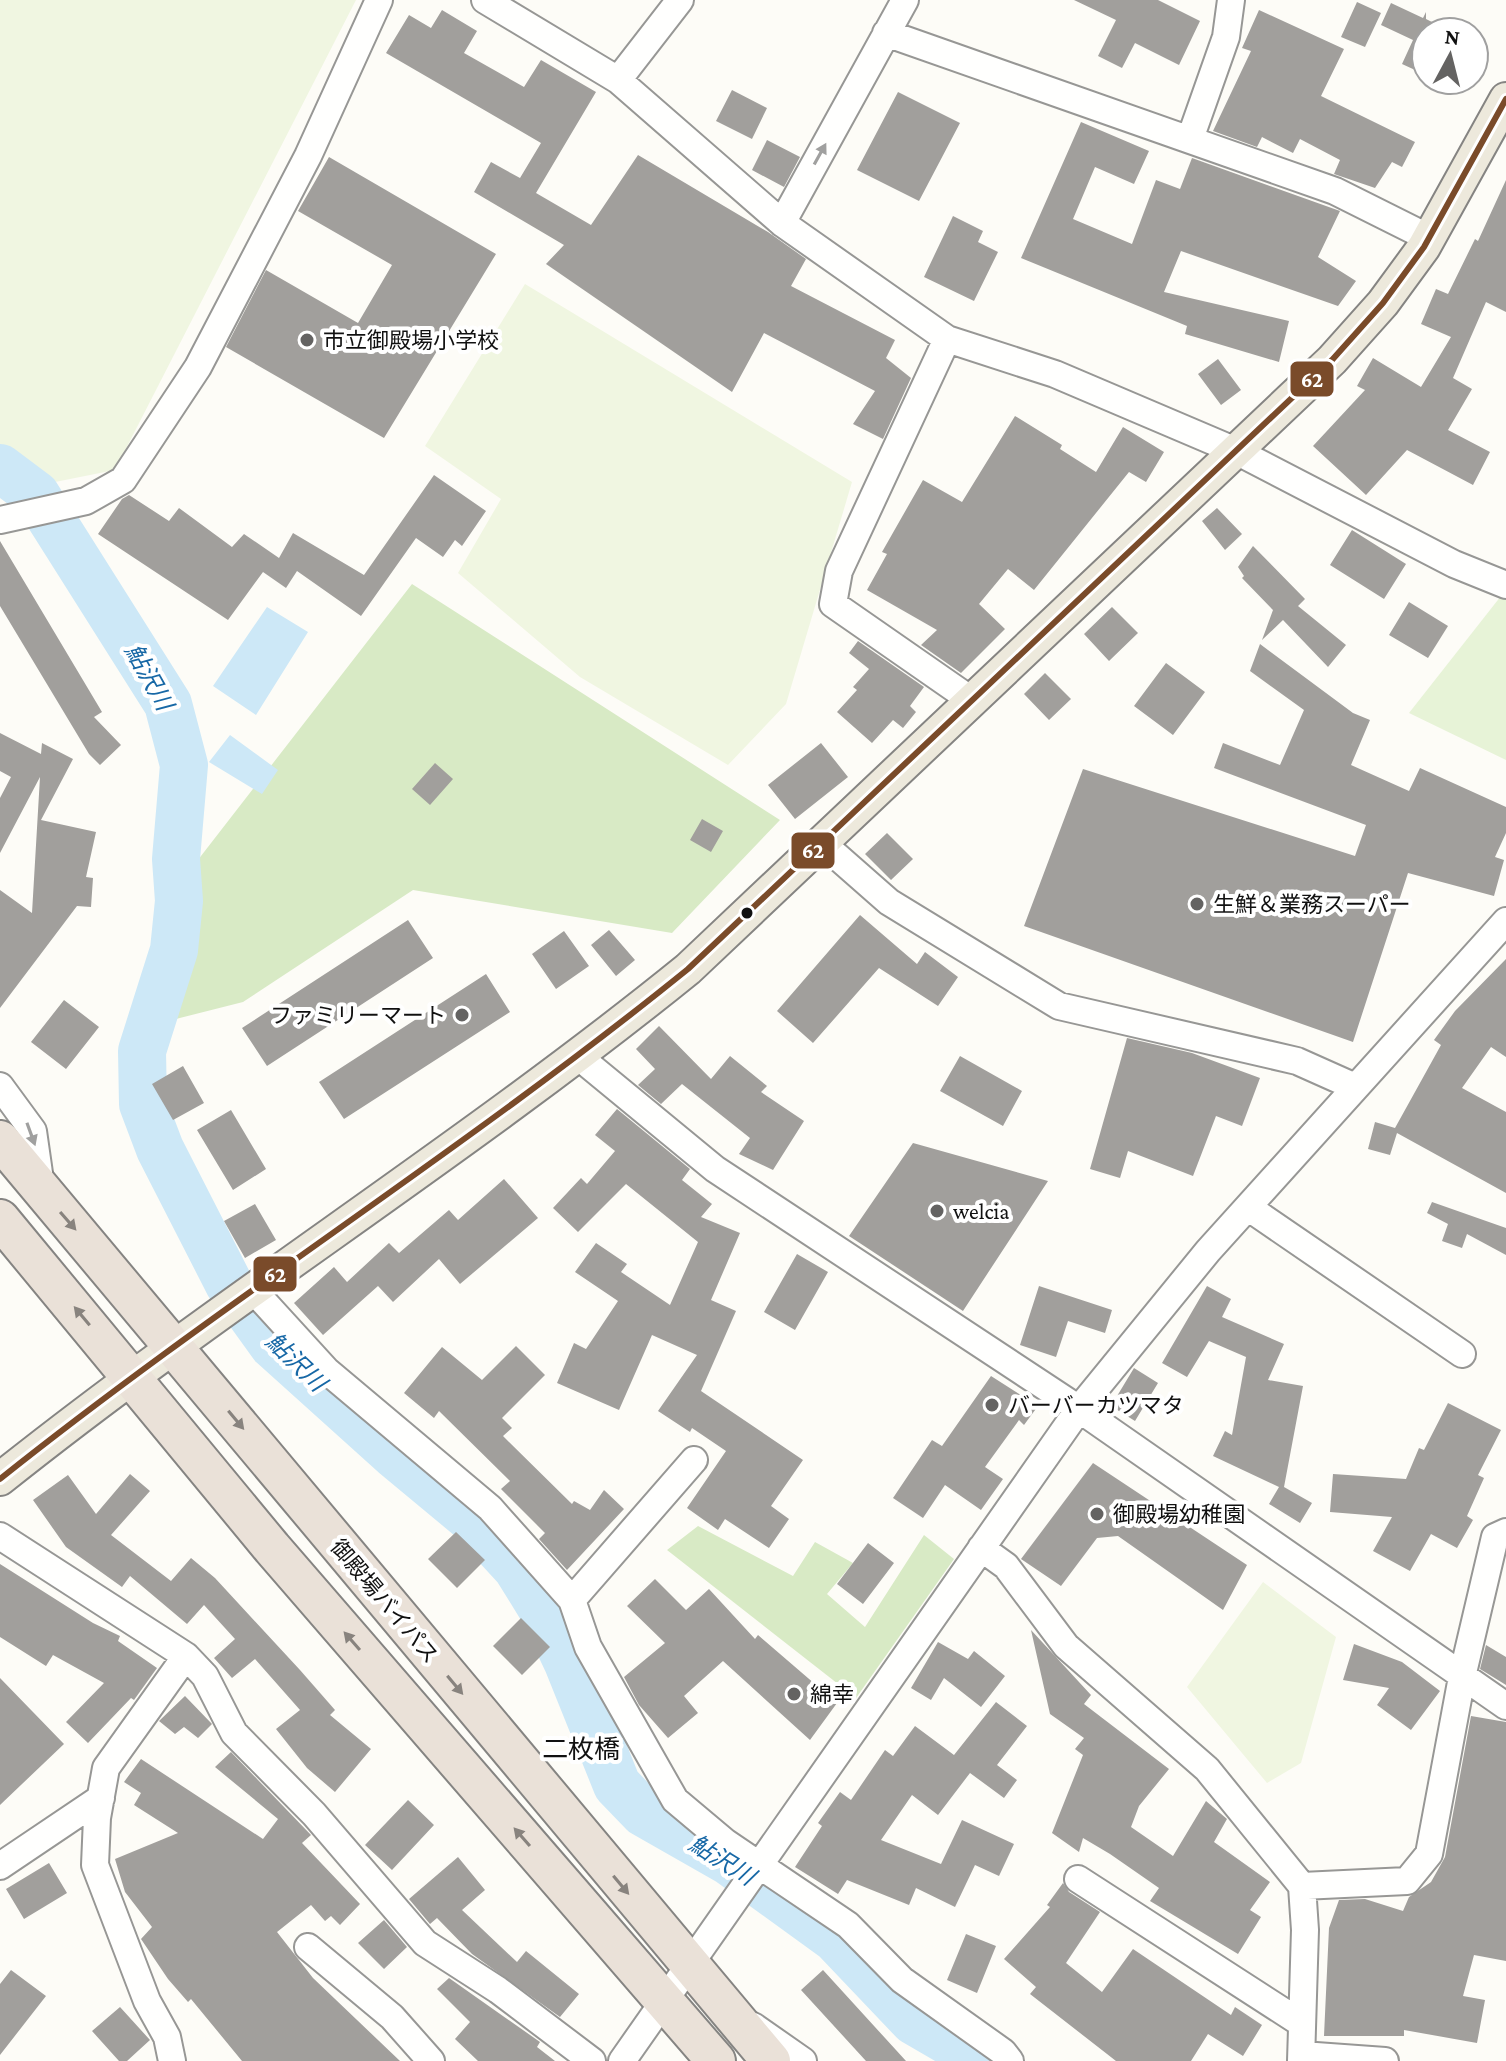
<svg xmlns="http://www.w3.org/2000/svg" width="1506" height="2061" font-family="'Crimson Pro','Noto Sans JP',serif">
	<style>
		.green { fill: #e7f3d7 }
		.forest { fill: #d8eac5 }
		.pitch { fill: #f0f6e1 }
		.water { fill: #cde8f7 }
		.lines { fill: none; stroke-linecap: round; stroke-linejoin: round }
		.river { stroke: #cde8f7; stroke-width: 48 }
		.building { fill: #a19f9c }
		.minor-casing { stroke: #979795; stroke-width: 30 }
		.major-casing { stroke: #858482; stroke-width: 36 }
		.highway-casing { stroke: #858482; stroke-width: 42 }
		.minor { stroke: #fffffe; stroke-width: 26 }
		.major { stroke: #ede9dc; stroke-width: 32 }
		.highway { stroke: #eae1d8; stroke-width: 38 }
		.bus-1-casing { stroke: #fff; stroke-width: 12 }
		.bus-1 { stroke: #7a4b2a; stroke-width: 6 }
		.oneway { fill: #a0a09f }
		.oneway2 { fill: #88837e }
		.poi-dot { fill: #646362; stroke: #fff; stroke-width: 3 }
		.bus-dot { fill: #111; stroke: #fff; stroke-width: 3 }
		.labels { text-anchor: middle; stroke-width: 8; stroke-linejoin: round; paint-order: stroke }
		.poi-label { font-size: 22px; fill: #111; stroke: #fff; text-anchor: start }
		.street-label { font-size: 22px; fill: #111; stroke: #fff }
		.water-label { font-size: 24px; font-style: italic; fill: #1768a6; stroke: #fff }
		.quarter-label { font-size: 26px; fill: #111; stroke: #fff }
		.line-badge { stroke: #fff; stroke-width: 3 }
		.badge-label { font-size: 22px; text-anchor: middle; font-weight: bold; fill: #fff }
	</style>
	<rect width="100%" height="100%" fill="#fdfcf7"/>
	<!-- green -->
	<path class="green" d="M1501,596L1506,598V760L1409,713Z"/>
	<!-- forest -->
	<path class="forest" d="M412,584L780,820L672,933L413,890L243,1002L164,1022L194,865Z
		M698,1526L793,1576L815,1542L853,1563L827,1594L865,1627L924,1535L954,1559L856,1698L667,1550Z"/>
	<!-- pitch -->
	<path class="pitch" d="M0,0H356L115,470L55,482L0,459Z
		M525,284L852,482L786,704L728,765L580,677L458,573L501,499L425,446Z
		M1263,1582L1336,1637L1301,1763L1267,1783L1187,1687Z"/>
	<!-- water -->
	<path class="water" d="M267,607L308,632L256,715L213,686Z
		M230,735L278,770L262,794L209,762Z"/>
	<g class="lines">
		<!-- river -->
		<path class="river" d="M0,468L36,495L168,704L184,765L176,859L179,901L174,950L142,1051L143,1104L160,1149L229,1284L273,1345L394,1454L471,1518L517,1568L543,1610L568,1663L617,1785L644,1813L730,1862L835,1938L914,2021L983,2061"/>
	</g>
	<!-- building -->
	<path class="building" d="M1074,0H1158L1200,21L1179,65L1135,43L1122,68L1098,56L1116,20Z
		M1357,2L1381,13L1365,47L1341,37Z
		M1391,3L1423,18L1426,12V19L1436,24L1432,32H1426V75L1402,64L1413,40L1381,25Z
		M442,10L477,31L464,53L524,87L541,60L596,92L536,193L591,225L638,155L768,232L806,259L791,286L895,340L886,358L911,378L883,439L853,424L875,391L764,333L732,392L546,264L564,245L474,192L491,162L520,178L541,143L386,53L409,15L431,28Z
		M1259,10L1344,49L1321,96L1415,142L1402,167L1392,162L1375,188L1334,174L1340,160L1300,139L1293,153L1262,137L1257,147L1213,131L1251,51L1242,48Z
		M732,90L767,108L752,139L716,121Z
		M898,92L960,123L919,201L857,170Z
		M1081,122L1149,151L1134,184L1095,167L1073,219L1132,244L1156,180L1180,189L1192,158L1340,211L1318,257L1356,281L1338,306L1181,251L1164,292L1289,321L1279,362L1185,334L1187,326L1021,258Z
		M767,140L800,157L784,187L752,170Z
		M329,157L496,254L384,438L226,347L266,270L358,323L392,265L298,211Z
		M1506,180V312L1486,302L1453,378L1472,389L1448,430L1490,452L1473,485L1407,450L1366,495L1313,446L1365,390L1357,386L1373,358L1421,387L1451,337L1421,324L1436,289L1448,294L1475,239L1478,241Z
		M953,216L983,231L978,242L998,252L974,301L924,277Z
		M1218,359L1241,390L1221,405L1198,374Z
		M1015,416L1062,445L1060,449L1096,472L1123,427L1164,452L1146,482L1129,472L1034,590L1008,569L979,604L1005,629L961,673L921,645L937,630L867,590L887,554L882,552L923,480L962,502Z
		M434,475L486,511L462,546L455,540L443,557L416,538L361,616L297,571L286,588L263,572L228,620L98,534L122,499L129,495L169,521L179,508L232,547L244,534L279,558L293,533L364,575Z
		M1217,508L1242,534L1225,550L1202,521Z
		M1352,530L1406,564L1384,599L1330,565Z
		M0,541L102,712L94,717L121,745L100,765L89,754L0,606Z
		M1253,546L1305,599L1298,606L1346,645L1328,667L1283,620L1262,640L1273,610L1242,578L1244,576L1238,567Z
		M1409,602L1448,626L1428,658L1389,635Z
		M1112,607L1138,633L1109,661L1084,634Z
		M858,641L924,687L910,706L916,712L903,728L893,720L872,743L837,712L857,690L853,687L869,669L849,653Z
		M1260,644L1353,713L1370,720L1351,765L1409,791L1420,768L1506,807V833L1495,857L1504,860L1494,896L1408,873L1353,1042L1024,926L1083,769L1355,856L1366,825L1214,768L1223,743L1280,765L1304,710L1250,671Z
		M1166,663L1205,692L1173,735L1134,706Z
		M1045,673L1071,699L1049,720L1024,694Z
		M0,733L41,754L42,743L73,759L41,820L96,832L86,877L93,878L91,907L77,906L0,1008V890L32,913L40,777L0,853V798L11,777L0,771Z
		M821,743L848,777L795,819L768,785Z
		M435,763L453,779L430,805L412,789Z
		M702,819L723,831L711,852L690,840Z
		M887,833L913,859L891,880L865,854Z
		M860,915L917,964L925,952L958,977L938,1006L879,968L813,1043L777,1011Z
		M408,920L433,958L267,1066L242,1028Z
		M609,930L635,960L616,976L591,945Z
		M564,931L589,966L556,989L532,954Z
		M1506,959V1057L1491,1047L1462,1088L1506,1112V1193L1397,1133L1390,1155L1368,1149L1375,1122L1395,1128L1441,1045L1434,1040L1455,1011Z
		M486,974L510,1012L344,1119L319,1082Z
		M64,1000L99,1027L66,1069L31,1042Z
		M659,1026L711,1079L730,1056L767,1086L761,1092L804,1121L773,1170L739,1154L750,1138L682,1084L661,1104L638,1085L655,1069L636,1049Z
		M1127,1038L1192,1053L1260,1078L1242,1126L1216,1116L1193,1176L1128,1151L1120,1178L1090,1169Z
		M960,1056L1022,1091L1003,1126L940,1091Z
		M183,1066L204,1103L173,1120L152,1084Z
		M617,1109L690,1169L682,1180L712,1204L701,1217L740,1233L711,1300L736,1311L701,1391L803,1460L771,1506L789,1519L769,1548L725,1519L718,1530L687,1508L726,1451L692,1428L690,1432L658,1411L697,1355L652,1335L619,1410L557,1383L574,1343L586,1349L618,1301L575,1272L596,1243L627,1264L621,1272L670,1305L698,1242L626,1184L578,1232L553,1208L581,1178L587,1184L615,1151L595,1135Z
		M231,1110L266,1169L233,1190L197,1130Z
		M913,1143L1048,1181L963,1311L849,1236Z
		M504,1179L538,1218L460,1284L439,1259L393,1302L378,1286L323,1335L294,1303L334,1267L347,1282L389,1243L399,1253L449,1210L458,1220Z
		M1432,1202L1506,1228V1255L1467,1234L1462,1248L1442,1241L1448,1224L1427,1213Z
		M255,1204L276,1240L245,1258L224,1221Z
		M797,1254L828,1272L795,1330L764,1312Z
		M1039,1286L1112,1310L1105,1333L1068,1321L1056,1357L1020,1345Z
		M1207,1286L1231,1299L1222,1317L1284,1344L1268,1380L1303,1386L1284,1487L1312,1503L1300,1523L1269,1504L1279,1487L1213,1456L1225,1431L1232,1435L1246,1357L1209,1341L1187,1377L1162,1363Z
		M516,1346L545,1375L502,1418L512,1428L503,1436L572,1504L574,1501L590,1510L604,1490L624,1509L567,1570L539,1539L545,1533L501,1489L510,1481L439,1411L434,1418L404,1393L442,1347L482,1380Z
		M1134,1368L1158,1383L1135,1421L1111,1406Z
		M991,1376L1038,1406L1024,1425L1019,1420L985,1467L1003,1479L981,1510L945,1485L923,1518L893,1498L932,1440L942,1446Z
		M1448,1403L1501,1430L1478,1475L1484,1478L1467,1516L1473,1520L1457,1548L1431,1534L1410,1571L1373,1551L1392,1517L1330,1512L1333,1474L1406,1479L1419,1448L1424,1450Z
		M1093,1463L1247,1565L1223,1610L1118,1536L1097,1538L1061,1586L1021,1559Z
		M130,1474L150,1491L111,1535L171,1581L191,1558L215,1578L300,1670L335,1710L330,1715L371,1749L335,1792L307,1768L276,1729L300,1710L255,1659L232,1678L214,1658L235,1639L204,1605L187,1624L130,1576L122,1587L66,1547L33,1500L68,1475L96,1514Z
		M456,1532L485,1560L457,1588L428,1559Z
		M868,1543L894,1563L863,1604L837,1584Z
		M0,1564L93,1623L120,1636L118,1641L157,1668L134,1700L131,1698L88,1743L66,1722L104,1683L53,1655L46,1666L0,1637Z
		M655,1579L686,1610L709,1589L755,1639L758,1635L837,1703L810,1740L723,1661L684,1696L698,1713L668,1738L639,1705L624,1677L665,1643L627,1606Z
		M521,1618L550,1647L522,1675L493,1646Z
		M1031,1630L1091,1695L1084,1704L1169,1769L1139,1806L1131,1827L1173,1856L1206,1801L1227,1819L1214,1842L1270,1882L1250,1910L1261,1917L1238,1954L1150,1901L1159,1888L1110,1854L1083,1838L1079,1852L1052,1833L1083,1755L1075,1749L1084,1738L1050,1714Z
		M938,1642L968,1659L974,1651L1005,1676L981,1707L944,1678L931,1700L911,1688Z
		M1354,1644L1402,1662L1440,1691L1411,1730L1377,1705L1389,1688L1343,1680Z
		M1486,1645L1506,1657V1685L1480,1669Z
		M0,1678L64,1744L0,1805Z
		M185,1696L212,1724L198,1738L184,1727L175,1734L159,1721Z
		M996,1702L1027,1726L997,1765L1017,1780L1004,1798L970,1773L938,1815L912,1795L881,1840L941,1864L962,1820L1014,1844L999,1876L975,1865L955,1907L916,1888L909,1905L847,1880L838,1894L795,1867L822,1826L818,1823L840,1792L851,1800L885,1750L893,1756L915,1726L954,1755Z
		M1471,1716L1506,1722V1961L1474,1955L1463,1996L1485,2000L1477,2043L1404,2030V2036H1324L1329,1928L1339,1900L1365,1899L1403,1911L1409,1897L1431,1882L1445,1857Z
		M231,1752L311,1835L302,1843L360,1904L340,1925L331,1916L325,1921L311,1905L277,1932L313,1978L400,2061H242L191,1999L188,2002L168,1979L141,1939L152,1927L125,1892L115,1859L178,1833L134,1805L141,1793L124,1782L141,1759L263,1839L278,1819L215,1767Z
		M408,1800L434,1825L392,1870L365,1845Z
		M458,1857L485,1890L462,1910L517,1962L526,1951L579,1994L560,2017L472,1954L437,1918L430,1924L409,1899Z
		M49,1863L67,1893L24,1919L6,1889Z
		M1063,1883L1069,1892L1100,1912L1066,1963L1102,1992L1133,1949L1231,2015L1235,2007L1262,2025L1243,2056L1208,2034L1191,2061H1116L1030,1994L1036,1987L1004,1959L1050,1907L1047,1905Z
		M384,1920L407,1947L384,1969L358,1943Z
		M966,1934L996,1946L977,1993L947,1980Z
		M11,1970L46,1996L0,2055V1984Z
		M823,1970L906,2061H866L801,1990Z
		M449,1978L540,2042L537,2047L555,2061H478L455,2039L470,2022L437,1989Z
		M120,2007L150,2040L127,2061H119L92,2031Z"/>
	<g class="lines">
		<defs>
			<path id="minor" d="M485,0L618,80L782,223L947,339L1055,374L1236,451L1454,564L1506,585
				M886,33L1335,191L1429,238
				M618,80L680,0
				M1190,139L1226,37L1231,0
				M782,223L905,0
				M947,339L839,571L833,604L974,702
				M0,520L86,501L123,480L198,367L308,156L379,0
				M823,844L889,902L1059,1006L1297,1061L1353,1086
				M579,1057L715,1169L1079,1409L1506,1706
				M0,1086L33,1131L41,1187
				M1249,1208L1462,1354
				M253,1290L327,1371L490,1508L572,1600L588,1647L675,1800L725,1842L848,1925L902,1980L1003,2052L1010,2061
				M0,1536L186,1656L205,1676L234,1733L314,1814L425,1943L498,1990L592,2061
				M981,1548L1006,1566L1066,1646L1207,1769L1302,1886L1305,1930L1301,2061
				M572,1600L694,1460
				M0,1866L101,1798
				M1078,1879L1301,2023
				M1302,1886L1407,1881L1429,1854L1462,1677L1495,1537L1506,1532
				M308,1947L392,2017L431,2061
				M753,2026L803,2061
				M1302,2055L1385,2061
				M172,2061L167,2037L147,2001L95,1865L97,1818L106,1768L186,1656
				M622,2061L1079,1409L1208,1251L1506,921"/>
			<path id="major" d="M0,1479C223,1301 466,1149 688,969L1332,360L1383,303L1424,247L1506,99"/>
			<path id="highway" d="M0,1140L771,2061
				M0,1219L272,1548L716,2061"/>
		</defs>
		<!-- minor casing -->
		<use href="#minor" class="minor-casing"/>
		<!-- major casing -->
		<use href="#major" class="major-casing"/>
		<!-- highway casing -->
		<use href="#highway" class="highway-casing"/>
		<!-- minor -->
		<use href="#minor" class="minor"/>
		<!-- major -->
		<use href="#major" class="major"/>
		<!-- highway -->
		<use href="#highway" class="highway"/>
		<defs>
			<path id="bus-1" d="M0,1479C223,1301 466,1149 688,969L1332,360L1383,303L1424,247L1506,99"/>
		</defs>
		<!-- bus-1 casing -->
		<use href="#bus-1" class="bus-1-casing"/>
		<!-- bus-1 -->
		<use href="#bus-1" class="bus-1"/>
	</g>
	<!-- one-way arrows -->
	<defs><path id="oneway-solid" d="M-6-.8H1V-3.2L6.5 0L1 3.2V.8H-6Z" transform="scale(2)"/></defs>
	<g class="oneway">
		<use href="#oneway-solid" transform="translate(820 154) rotate(-61)"/>
		<use href="#oneway-solid" transform="translate(31 1134) rotate(70)"/>
	</g>
	<g class="oneway2">
		<use href="#oneway-solid" transform="translate(68 1221) rotate(49)"/>
		<use href="#oneway-solid" transform="translate(82 1316) rotate(-130)"/>
		<use href="#oneway-solid" transform="translate(236 1420) rotate(50)"/>
		<use href="#oneway-solid" transform="translate(352 1641) rotate(-131)"/>
		<use href="#oneway-solid" transform="translate(455 1685) rotate(50)"/>
		<use href="#oneway-solid" transform="translate(522 1837) rotate(-131)"/>
		<use href="#oneway-solid" transform="translate(621 1885) rotate(50)"/>
	</g>
	<!-- markers -->
	<g class="poi-dot">
		<circle cx="307" cy="340" r="8"/>
		<circle cx="1197" cy="904" r="8"/>
		<circle cx="462" cy="1015" r="8"/>
		<circle cx="937" cy="1211" r="8"/>
		<circle cx="992" cy="1405" r="8"/>
		<circle cx="1097" cy="1514" r="8"/>
		<circle cx="794" cy="1694" r="8"/>
	</g>
	<circle class="bus-dot" cx="747" cy="913" r="7"/>
	<g class="labels">
		<!-- poi labels -->
		<g class="poi-label">
			<text x="323" y="348">市立御殿場小学校</text>
			<text x="1213" y="912">生鮮＆業務スーパー</text>
			<text x="446" y="1023" text-anchor="end">ファミリーマート</text>
			<text x="953" y="1219">welcia</text>
			<text x="1008" y="1413">バーバーカツマタ</text>
			<text x="1113" y="1522">御殿場幼稚園</text>
			<text x="810" y="1702">綿幸</text>
		</g>
		<!-- street labels -->
		<g class="street-label">
			<text transform="translate(385 1601) rotate(50)" y="8">御殿場バイパス</text>
		</g>
		<!-- water labels -->
		<g class="water-label">
			<text transform="translate(149 677) rotate(61)" y="8">鮎沢川</text>
			<text transform="translate(296 1362) rotate(44)" y="8">鮎沢川</text>
			<text transform="translate(722 1860) rotate(32)" y="8">鮎沢川</text>
		</g>
		<!-- quarter labels -->
		<g class="quarter-label">
			<text x="581" y="1758">二枚橋</text>
		</g>
	</g>
	<g class="line-badge">
		<rect x="1289" y="360" width="46" height="38" rx="8" fill="#7a4b2a"/>
		<rect x="790" y="831" width="46" height="39" rx="8" fill="#7a4b2a"/>
		<rect x="252" y="1255" width="46" height="38" rx="8" fill="#7a4b2a"/>
	</g>
	<g class="badge-label">
		<text x="1312" y="387">62</text>
		<text x="813" y="858">62</text>
		<text x="275" y="1282">62</text>
	</g>
	<!-- north arrow -->
	<g transform="translate(1450 56) rotate(7)"><circle r="38" fill="#ffffff" stroke="#a0a0a0" stroke-width="2"/>
	<path d="M0-6L14 30L0 20L-14 30Z" fill="#646362"/>
	<text y="-12" font-size="22" font-weight="bold" text-anchor="middle" fill="#111111">N</text>
	</g>
</svg>
